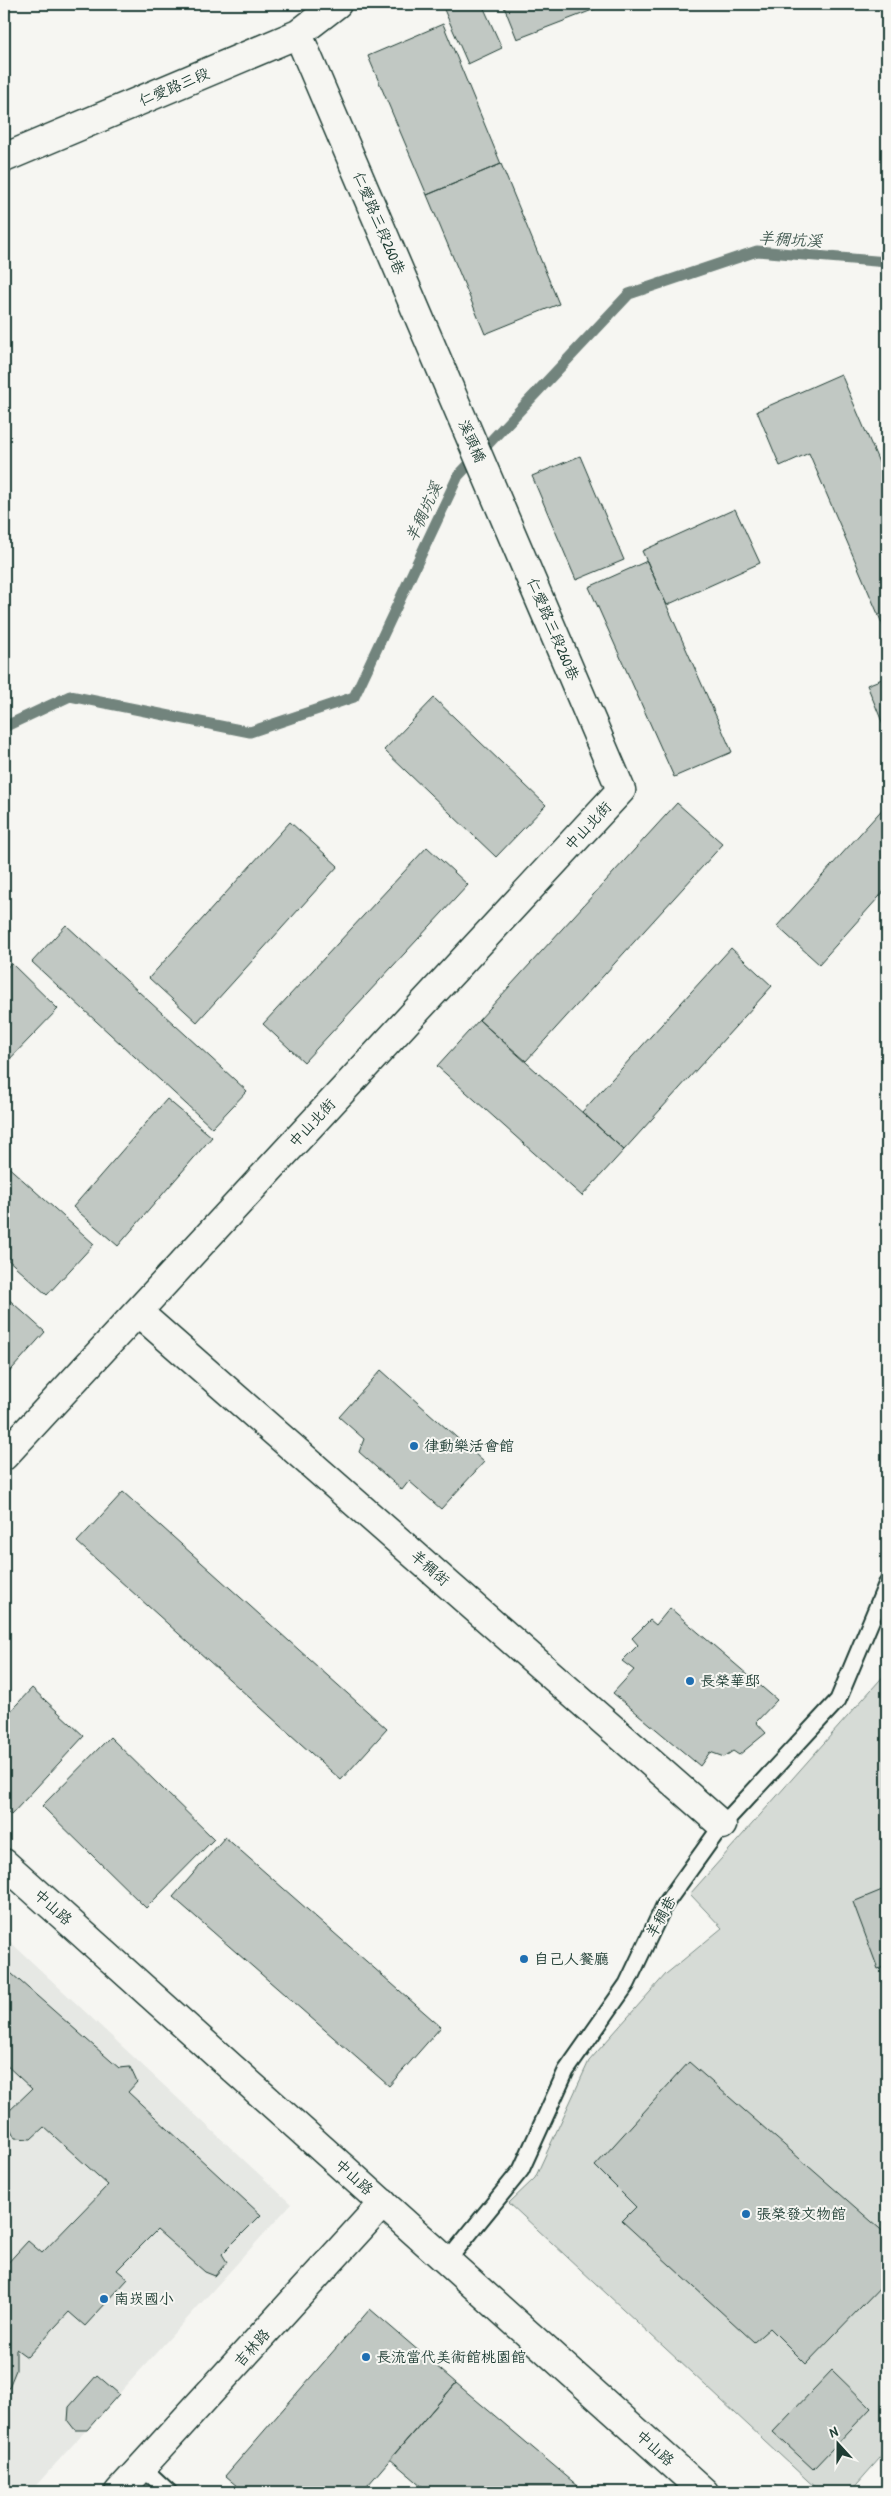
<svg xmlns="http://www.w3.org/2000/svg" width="891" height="2496" font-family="'Patrick Hand','LXGW WenKai TC',sans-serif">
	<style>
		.built { fill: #e6e8e4 }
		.green { fill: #d6dbd6; stroke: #7a8c85 }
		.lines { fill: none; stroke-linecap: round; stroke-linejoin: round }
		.stream { stroke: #72847d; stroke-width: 11 }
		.building { fill: #c1c8c3; stroke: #1f3d34 }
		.lane-casing { stroke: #1f3d34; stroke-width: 19 }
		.street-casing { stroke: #1f3d34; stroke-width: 31 }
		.lane { stroke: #f6f6f2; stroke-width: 15 }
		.street { stroke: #f6f6f2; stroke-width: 28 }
		.poi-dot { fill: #1f6fb2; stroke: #f6f6f2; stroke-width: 2 }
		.labels { text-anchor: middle; stroke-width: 4; stroke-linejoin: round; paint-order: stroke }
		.street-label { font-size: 15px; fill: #1f3d34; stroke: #f6f6f2 }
		.poi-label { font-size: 15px; fill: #1f3d34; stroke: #f6f6f2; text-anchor: start }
		.water-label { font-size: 16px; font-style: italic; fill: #425a52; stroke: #f6f6f2 }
	</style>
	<rect width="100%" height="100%" fill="#f6f6f2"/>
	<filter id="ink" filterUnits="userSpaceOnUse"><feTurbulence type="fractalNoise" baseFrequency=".02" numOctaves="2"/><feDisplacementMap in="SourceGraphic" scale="10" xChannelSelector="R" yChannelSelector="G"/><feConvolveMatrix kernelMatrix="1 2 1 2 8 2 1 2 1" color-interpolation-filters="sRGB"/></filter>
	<g filter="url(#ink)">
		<!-- built -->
		<path class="built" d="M4,1936L291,2204L30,2492H4Z"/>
		<!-- green -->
		<path class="green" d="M887,1672V2450L850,2492H820L509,2203L535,2178L589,2061L666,1974L722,1928L690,1894Z"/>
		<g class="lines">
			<!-- stream -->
			<path class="stream" d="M4,727L70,696L250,732L354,697L458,476L629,294L757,251L887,262"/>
		</g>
		<!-- building -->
		<path class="building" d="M444,4H482L502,48L468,64L442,5Z
			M503,4H608L517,39Z
			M443,24L501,164L427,195L368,56Z
			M501,164L559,304L485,334L427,195Z
			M841,374L887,481V635L809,453L780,466L757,411Z
			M580,456L624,560L576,580L532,476Z
			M735,509L760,563L667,605L642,551Z
			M647,561L732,752L674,777L589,587Z
			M887,677V734L867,685Z
			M434,698L546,805L496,857L384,750Z
			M677,803L723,844L526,1061L479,1020Z
			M887,804V888L819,964L777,926Z
			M290,822L338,866L197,1022L149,978Z
			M427,847L468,885L304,1062L263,1024Z
			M66,925L247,1091L212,1128L32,962Z
			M731,948L772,986L624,1150L582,1112Z
			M11,963L58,1009L4,1065V971Z
			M479,1020L624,1150L582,1196L437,1066Z
			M167,1099L212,1137L118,1246L73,1207Z
			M4,1163L94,1244L47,1295L4,1256Z
			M4,1295L45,1332L4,1378Z
			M381,1370L484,1462L441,1509L409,1481L402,1490L359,1452L364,1439L339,1417Z
			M123,1492L387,1729L341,1780L77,1542Z
			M670,1608L777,1700L756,1722L766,1733L739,1755L733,1751L724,1757L710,1752L700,1766L613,1693L634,1670L622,1661L638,1645L632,1638L650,1620L656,1625Z
			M32,1688L84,1736L11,1815L4,1809V1718Z
			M110,1737L214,1839L146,1908L42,1806Z
			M225,1837L441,2027L389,2086L173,1897Z
			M887,1888V1966L878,1969L853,1902Z
			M4,1967L119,2068L130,2067L137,2082L128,2092L261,2215L222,2254L227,2262L215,2276L205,2272L157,2230L117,2270L128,2279L85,2326L69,2312L27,2357L16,2349V2370L9,2387L4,2393V2267L28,2241L42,2253L108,2185L44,2127L31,2139L15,2138L8,2124L7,2113L32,2089L4,2063Z
			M689,2062L887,2235V2280L806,2364L770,2328L754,2342L622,2221L636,2207L595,2166Z
			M370,2309L456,2383L362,2492H244L225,2476Z
			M832,2370L871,2408L813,2469L773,2432Z
			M97,2375L119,2394L87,2430H75L68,2421L69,2407Z
			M456,2383L585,2492H429L390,2459Z"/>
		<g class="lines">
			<defs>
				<path id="lane" d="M447,2261L521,2170L566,2071L627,1984L664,1906L722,1825L838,1700L887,1583
					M143,2468L169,2492"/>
				<path id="street" d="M4,158L298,34L337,4
					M138,1312L722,1825
					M4,1456L621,790L298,34
					M4,1863L704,2492
					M119,2492L383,2203"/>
			</defs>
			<!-- lane casing -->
			<use href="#lane" class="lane-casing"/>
			<!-- street casing -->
			<use href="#street" class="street-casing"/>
			<!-- lane -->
			<use href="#lane" class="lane"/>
			<!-- street -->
			<use href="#street" class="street"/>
		</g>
	</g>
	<!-- markers -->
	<g class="poi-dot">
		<circle cx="414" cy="1446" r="5"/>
		<circle cx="690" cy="1681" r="5"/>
		<circle cx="524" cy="1959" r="5"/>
		<circle cx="746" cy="2214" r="5"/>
		<circle cx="104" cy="2299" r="5"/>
		<circle cx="366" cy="2357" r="5"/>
	</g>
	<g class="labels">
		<!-- street labels -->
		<g class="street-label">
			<text transform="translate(174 87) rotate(-23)" y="5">仁愛路三段</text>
			<text transform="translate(379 223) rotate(67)" y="5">仁愛路三段260巷</text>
			<text transform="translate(472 441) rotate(66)" y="5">溪頭橋</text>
			<text transform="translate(553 629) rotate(67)" y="5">仁愛路三段260巷</text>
			<text transform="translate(588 826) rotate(-47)" y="5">中山北街</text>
			<text transform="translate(312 1123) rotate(-47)" y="5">中山北街</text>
			<text transform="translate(430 1568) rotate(41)" y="5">羊稠街</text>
			<text transform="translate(53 1907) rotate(42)" y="5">中山路</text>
			<text transform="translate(661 1917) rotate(-61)" y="5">羊稠巷</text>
			<text transform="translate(354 2177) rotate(42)" y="5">中山路</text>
			<text transform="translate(252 2348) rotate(-48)" y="5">吉林路</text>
			<text transform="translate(655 2448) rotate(42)" y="5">中山路</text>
		</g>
		<!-- poi labels -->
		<g class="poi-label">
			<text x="424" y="1451">律動樂活會館</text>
			<text x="700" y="1686">長榮華邸</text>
			<text x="534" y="1964">自己人餐廳</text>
			<text x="756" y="2219">張榮發文物館</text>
			<text x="114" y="2304">南崁國小</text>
			<text x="376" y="2362">長流當代美術館桃園館</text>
		</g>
		<!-- water labels -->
		<g class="water-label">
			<text transform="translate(790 239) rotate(3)" y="6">羊稠坑溪</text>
			<text transform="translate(423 512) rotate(-65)" y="6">羊稠坑溪</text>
		</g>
	</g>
	<!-- margin -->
	<rect width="891" height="2496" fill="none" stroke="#f6f6f2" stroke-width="20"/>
	<rect x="10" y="10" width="871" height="2476" fill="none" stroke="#1f3d34" stroke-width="2" filter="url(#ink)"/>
	<!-- north arrow -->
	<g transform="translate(838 2444) rotate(339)" stroke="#f6f6f2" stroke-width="4" paint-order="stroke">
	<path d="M0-4L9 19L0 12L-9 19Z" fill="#1f3d34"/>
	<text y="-8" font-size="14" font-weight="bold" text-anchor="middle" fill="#1f3d34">N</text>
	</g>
</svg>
